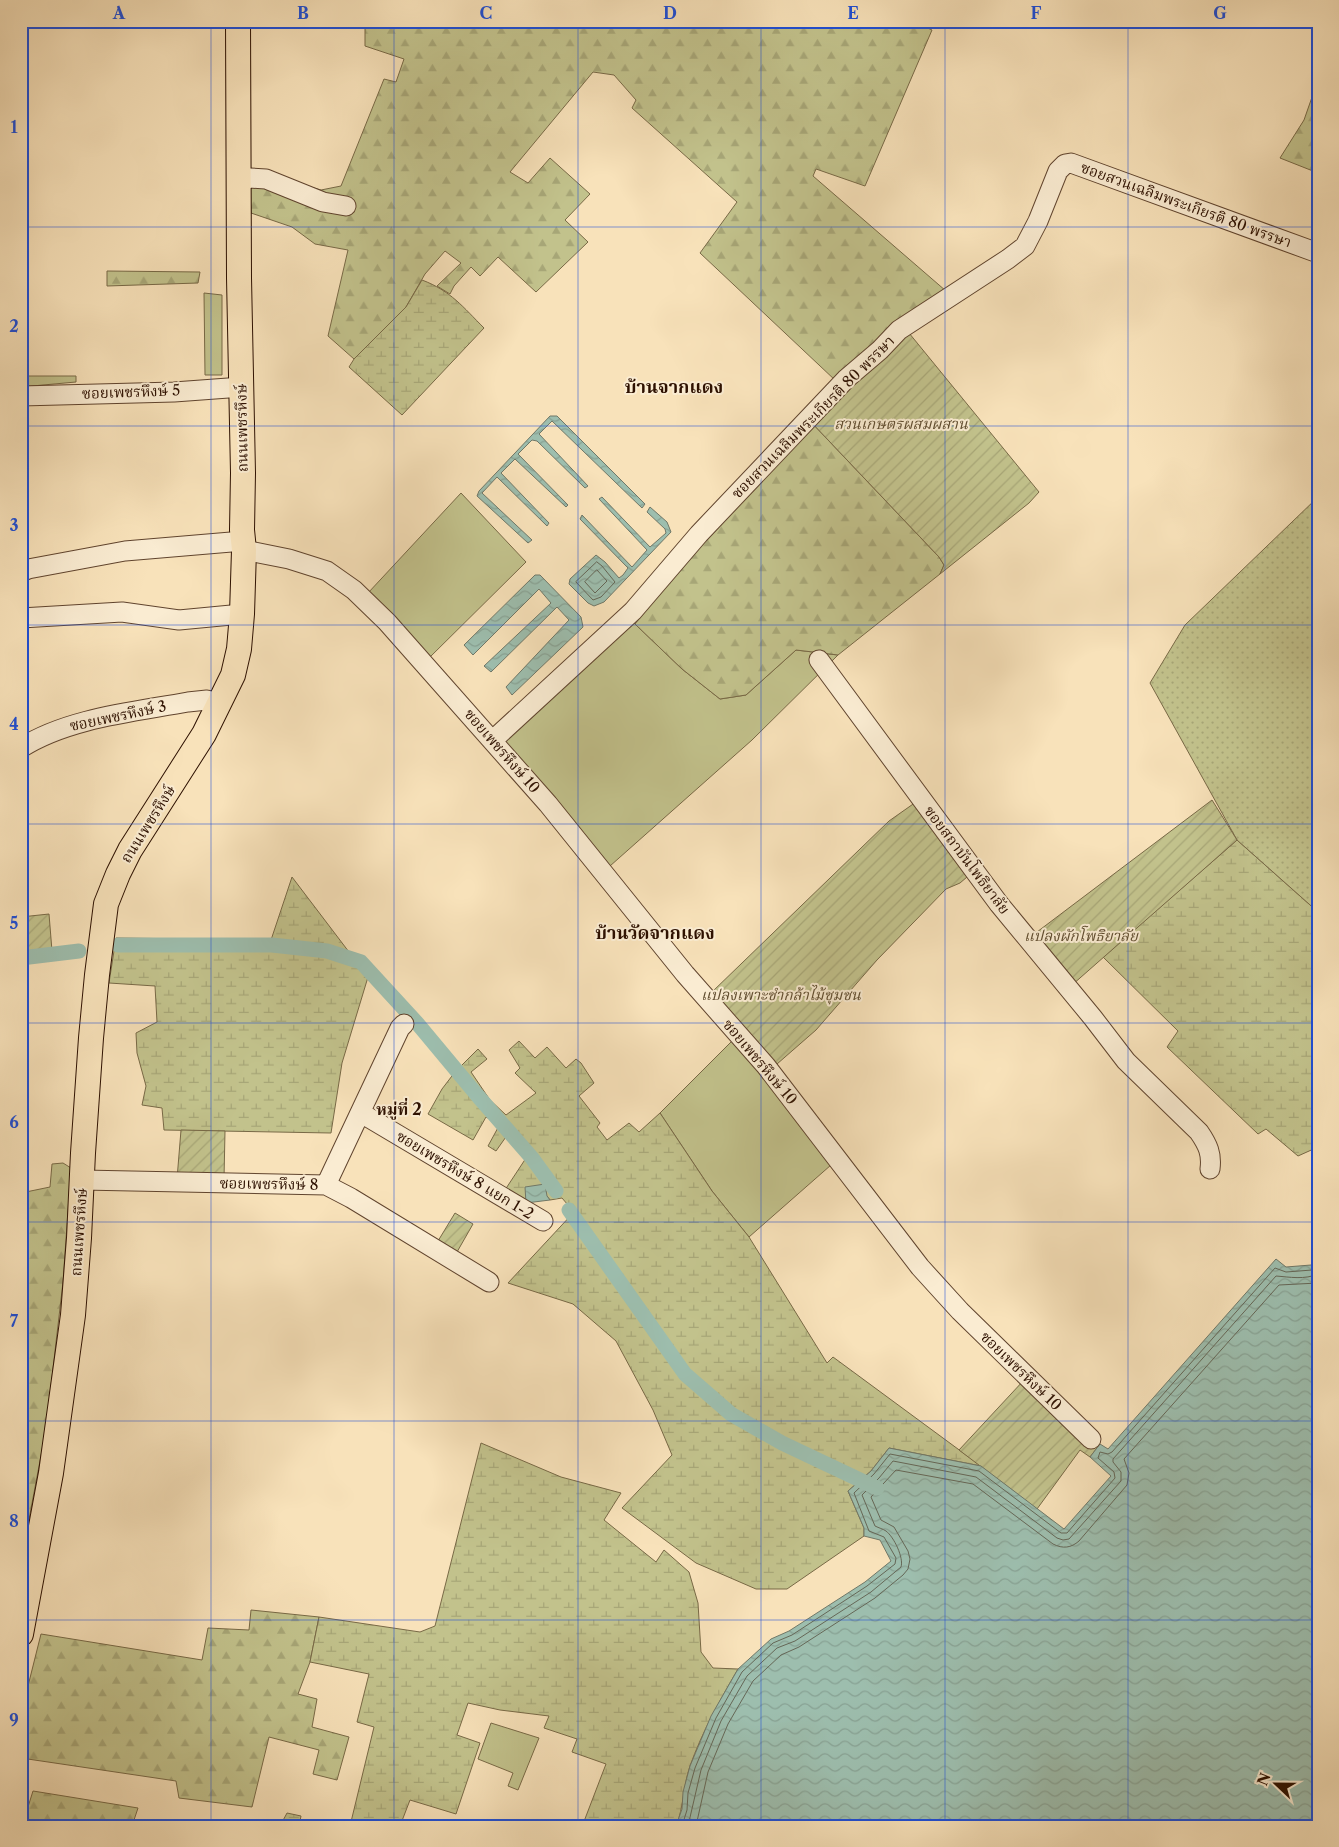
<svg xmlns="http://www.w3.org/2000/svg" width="1339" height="1847" font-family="'Libre Caslon Text','Noto Serif Thai',serif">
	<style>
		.grass { fill: #c2c28c; stroke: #786946 }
		.forest { fill: url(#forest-firs); stroke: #786946 }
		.wetland { fill: url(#wetland-marsh); stroke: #786946 }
		.park { fill: url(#park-dots); stroke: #786946 }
		.garden { fill: url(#garden-furrows); stroke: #786946 }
		.water { fill: url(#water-waves); stroke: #707868 }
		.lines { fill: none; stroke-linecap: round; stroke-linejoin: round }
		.shore { stroke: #656757; stroke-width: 1 }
		.canal { stroke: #9dbeae; stroke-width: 15 }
		.minor-casing { stroke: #60442e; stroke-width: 21 }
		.major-casing { stroke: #2d1000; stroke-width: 26 }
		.minor { stroke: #faecd2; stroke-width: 19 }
		.major { stroke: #f8e2ba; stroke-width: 24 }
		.grid { fill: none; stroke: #1d4ed8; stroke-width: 1; stroke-opacity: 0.55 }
		.labels { text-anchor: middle; stroke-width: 4; stroke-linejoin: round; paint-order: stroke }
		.street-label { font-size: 15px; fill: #2d1000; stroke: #faecd2 }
		.park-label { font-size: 15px; font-style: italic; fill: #614e31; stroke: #faecd2 }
		.neighbourhood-label { font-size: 16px; font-weight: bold; fill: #2d1000; stroke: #faecd2 }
		.quarter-label { font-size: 18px; font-weight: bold; fill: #2d1000; stroke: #faecd2 }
		.neatline { fill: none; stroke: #1d4ed8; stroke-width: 2 }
		.grid-label { font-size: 16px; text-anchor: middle; font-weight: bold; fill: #1d4ed8 }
	</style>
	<defs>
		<pattern id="forest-firs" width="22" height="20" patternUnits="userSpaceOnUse" patternTransform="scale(1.25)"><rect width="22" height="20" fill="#c2c28c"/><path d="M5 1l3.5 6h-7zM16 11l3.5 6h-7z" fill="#a7a677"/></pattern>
		<pattern id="wetland-marsh" width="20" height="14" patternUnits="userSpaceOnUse" patternTransform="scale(1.25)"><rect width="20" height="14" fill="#c2c28c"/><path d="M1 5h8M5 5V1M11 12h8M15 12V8" fill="none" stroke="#a7a677"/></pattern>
		<pattern id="park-dots" width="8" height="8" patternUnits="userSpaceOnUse" patternTransform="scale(1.25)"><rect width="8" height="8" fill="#c2c28c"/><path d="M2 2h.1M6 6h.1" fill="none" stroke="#a7a677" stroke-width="1.8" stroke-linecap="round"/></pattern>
		<pattern id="garden-furrows" width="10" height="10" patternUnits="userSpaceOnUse" patternTransform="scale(1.25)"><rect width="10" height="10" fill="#c2c28c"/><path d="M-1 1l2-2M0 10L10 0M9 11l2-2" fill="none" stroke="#a7a677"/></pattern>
		<pattern id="water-waves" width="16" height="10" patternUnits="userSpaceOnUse" patternTransform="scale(1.25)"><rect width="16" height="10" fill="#9dbeae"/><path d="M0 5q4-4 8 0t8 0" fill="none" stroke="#88a294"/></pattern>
	</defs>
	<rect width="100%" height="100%" fill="#f8e2ba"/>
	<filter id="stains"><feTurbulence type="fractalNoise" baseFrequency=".004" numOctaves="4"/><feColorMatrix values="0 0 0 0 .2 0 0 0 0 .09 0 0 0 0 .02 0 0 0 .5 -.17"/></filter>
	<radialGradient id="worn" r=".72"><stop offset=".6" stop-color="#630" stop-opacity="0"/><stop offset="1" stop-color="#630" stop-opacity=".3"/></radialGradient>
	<!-- grass -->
	<path class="grass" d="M204,293L222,295V375H205Z
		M21,376H76V382L21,387Z
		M461,493L526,562L428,659L368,593Z
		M632,619L635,624L682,669L720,699L746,695L796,650L838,655L752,740L610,866L507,750L503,741Z
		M734,1039L831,1165L749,1237L712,1191L660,1113Z
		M491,1723L539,1738L518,1790L508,1786L513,1773L478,1759Z"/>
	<!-- forest -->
	<path class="forest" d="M365,21H912L932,30L865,186L816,169L813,176L946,291L836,381L700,253L737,202L632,108L636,100L614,75L593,72L510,172L528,183L550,158L590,194L565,220L588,242L536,292L498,257L480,276L471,267L454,286L450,294L437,286L461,263L445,251L425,274L406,307L354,359L328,336L348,250L315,244L292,227L251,213L248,169L321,190L341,186L384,79L396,82L404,59L365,46Z
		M1318,80V173L1280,158L1304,120Z
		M107,271L200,272L198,283L107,286Z
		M811,422L939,557L944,565L940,574L838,655L796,650L746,695L720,699L682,669L635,624L685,560Z
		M63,1163L71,1168L63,1282L46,1429L21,1562V1193L50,1187L52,1164Z
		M251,1610L319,1617L310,1662L298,1694L317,1699L312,1727L349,1737L337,1780L313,1774L319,1750L269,1737L252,1807L179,1798L176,1781L21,1758V1714L41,1634L202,1660L208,1628L249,1630Z
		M33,1791L138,1808L132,1826H22Z"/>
	<!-- wetland -->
	<path class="wetland" d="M422,280C451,291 463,307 484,328L402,415L349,367L354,359L406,307Z
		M1237,840L1318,912V1147L1298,1156L1266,1129L1258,1134L1167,1047L1178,1031L1103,957Z
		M292,877L368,977L342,1063L331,1133L164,1130L162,1108L142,1105L146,1086L137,1053L136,1033L157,1022L155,986L109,983L116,938L271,940Z
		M519,1041L535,1058L547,1047L566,1068L576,1059L581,1063L594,1083L579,1096L600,1123L597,1127L607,1140L629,1123L639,1132L660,1113L712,1191L749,1237L827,1363L833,1357L981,1466L889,1448L871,1471L848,1491L864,1528V1536L787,1589H756L696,1563L622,1508L672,1455L653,1410L616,1341L573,1304L508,1283L574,1212L562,1198L550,1200L547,1196L526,1203L503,1193L528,1155L508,1134L496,1151L488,1146L500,1124L486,1117L473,1140L428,1114L442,1089L455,1072L478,1049L487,1059L471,1072L490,1100L506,1115L536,1093L515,1073L520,1068L509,1050Z
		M481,1443L561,1477L621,1493L604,1520L656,1562L664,1550L689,1572L698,1603L701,1652L713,1668L738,1669C720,1700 702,1732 690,1766C683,1786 684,1807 676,1826H589L583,1824L606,1764L572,1752L577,1739L544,1728L549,1716L500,1710L468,1703L457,1735L480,1743L456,1814L410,1800L400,1826H350L374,1727L357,1722L369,1674L310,1662L319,1617L420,1632L435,1626Z
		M287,1813L301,1816L299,1826H280Z"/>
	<!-- park -->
	<path class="park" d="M1318,497V912L1237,840L1150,683L1185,625Z"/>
	<!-- garden -->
	<path class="garden" d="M909,333L1039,492L1029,503L940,574L944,565L939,557L811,422Z
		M1212,800L1237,840L1072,985L1033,935Z
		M916,802L967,877L960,883L946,889L877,960L816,1030L769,1071L712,992L889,821Z
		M49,914L52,951L21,954V917Z
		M181,1130L225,1131L224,1179H177Z
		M455,1213L473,1224L457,1252L438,1241Z
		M1024,1380L1100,1444L1090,1457L1080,1450L1037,1509L959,1450Z"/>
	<!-- water -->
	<path class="water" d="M550,416H557L645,504L642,508L552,421L539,434L588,486L585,488L537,441L532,440L518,454L568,505L566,507L515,459L501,473L549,523L547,526L497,477L482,493L532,540L528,543L477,496L479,491Z
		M602,497L650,547L666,533L665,529L647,512L650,507L667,522L671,532L604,602L594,606L588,603L569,584L570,579L596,555L605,562L619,578L623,575L628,568L580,519L582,515L632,567L647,550L599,499Z
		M535,575H540L581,617L583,627L512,695L506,687L569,620L557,607L491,672L484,666L551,603L539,589L473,655L464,645Z
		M545,1184L547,1196L550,1200L526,1203L525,1187Z
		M1276,1259L1286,1267L1311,1265L1318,1259V1826H676L682,1809L683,1792L690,1766L711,1716L738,1669L771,1639L789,1631L865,1582L891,1561L880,1540L864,1536V1528L848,1491L871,1471L889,1448L981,1466L1064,1529L1111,1476L1090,1457L1100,1444L1108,1449Z"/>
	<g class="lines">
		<!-- shore -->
		<path class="shore" d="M597,562L602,566L615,582L601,597L593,600L576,582Z
			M597,570L607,581L595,593L585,582Z
			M682,1826L687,1810L688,1793L695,1768L716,1718L742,1672L773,1643L792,1635L867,1586L895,1564L896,1558L884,1537L869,1531L854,1493L874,1474L890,1454L979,1471L1061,1533H1067L1115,1478L1114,1472L1098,1458L1100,1452L1108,1454L1112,1452L1275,1268L1286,1272L1312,1270L1318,1266
			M688,1826L701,1770L721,1721L747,1676L777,1648L795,1641L871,1592L901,1567C904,1558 894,1537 886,1531C883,1529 879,1528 875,1526L862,1495L879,1478L893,1461L976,1477L1057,1538L1063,1540L1069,1539L1121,1481V1472L1113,1462V1459L1276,1276C1289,1277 1305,1280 1318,1274
			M696,1826L708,1772L728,1724L753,1681L781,1655L799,1647L875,1598L903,1575L908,1569L910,1559L908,1551L894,1527L881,1520L871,1497L896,1470L973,1484L1053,1544C1063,1549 1071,1548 1079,1541L1127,1485L1129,1473L1124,1459L1279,1285L1318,1283"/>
		<!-- canal -->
		<path class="canal" d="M118,945H272L327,951L361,962L417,1023L477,1095L532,1158L556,1191
			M21,958L79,951
			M569,1210L685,1374L731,1414L782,1443L877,1488"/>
		<defs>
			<path id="minor" d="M239,182L250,178L266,179L323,202L346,206
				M21,396L174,392L242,387
				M244,550L289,559L327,571L354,590L387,622L548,804L685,974L766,1066L920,1267L960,1311L1091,1439
				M21,572L28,569L125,551L243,541
				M21,618L122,612L179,620L242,614
				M819,660L999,904L1093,1018L1126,1061L1199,1132C1208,1145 1212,1154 1210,1169
				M493,740L633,611L699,534L846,379L880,350L899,330L1008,259L1025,246L1038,221L1058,171L1065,164L1071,163L1318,253
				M21,748C68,718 134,712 188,702L207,700L219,704
				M361,1113L543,1221
				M82,1180L326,1185L351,1198L489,1282
				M326,1185L400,1028L404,1024"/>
			<path id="major" d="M21,1634L51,1473L73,1315L79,1238L83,1153L91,1038L97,975L106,904L118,874L130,850L204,734L233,675L239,649L242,614L244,550L242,530L243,473L239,278L238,21"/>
		</defs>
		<!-- minor casing -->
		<use href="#minor" class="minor-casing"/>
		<!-- major casing -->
		<use href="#major" class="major-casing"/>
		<!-- minor -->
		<use href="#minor" class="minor"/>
		<!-- major -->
		<use href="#major" class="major"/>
	</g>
	<!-- grid -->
	<path class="grid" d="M211,21V1826M394,21V1826M578,21V1826M761,21V1826M945,21V1826M1128,21V1826M21,227H1318M21,426H1318M21,625H1318M21,824H1318M21,1023H1318M21,1222H1318M21,1421H1318M21,1620H1318"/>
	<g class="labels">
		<!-- street labels -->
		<g class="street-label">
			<text transform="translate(1186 205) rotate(20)" y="5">ซอยสวนเฉลิมพระเกียรติ 80 พรรษา</text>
			<text transform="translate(131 392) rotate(-2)" y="5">ซอยเพชรหึงษ์ 5</text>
			<text transform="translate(813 417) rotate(-45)" y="5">ซอยสวนเฉลิมพระเกียรติ 80 พรรษา</text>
			<text transform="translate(242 428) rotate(-91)" y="5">ถนนเพชรหึงษ์</text>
			<text transform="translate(118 716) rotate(-12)" y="5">ซอยเพชรหึงษ์ 3</text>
			<text transform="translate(502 751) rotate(49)" y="5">ซอยเพชรหึงษ์ 10</text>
			<text transform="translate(148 824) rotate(-58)" y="5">ถนนเพชรหึงษ์</text>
			<text transform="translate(967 860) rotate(53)" y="5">ซอยสถาบันโพธิยาลัย</text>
			<text transform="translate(760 1062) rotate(50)" y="5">ซอยเพชรหึงษ์ 10</text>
			<text transform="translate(465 1175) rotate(31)" y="5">ซอยเพชรหึงษ์ 8 แยก 1-2</text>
			<text transform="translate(269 1184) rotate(1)" y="5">ซอยเพชรหึงษ์ 8</text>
			<text transform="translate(79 1232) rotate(-86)" y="5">ถนนเพชรหึงษ์</text>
			<text transform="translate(1021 1371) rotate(44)" y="5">ซอยเพชรหึงษ์ 10</text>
		</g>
		<!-- park labels -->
		<g class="park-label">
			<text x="901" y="429">สวนเกษตรผสมผสาน</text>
			<text x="1081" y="941">แปลงผักโพธิยาลัย</text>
			<text x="781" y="1000">แปลงเพาะชำกล้าไม้ชุมชน</text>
		</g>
		<!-- neighbourhood labels -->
		<g class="neighbourhood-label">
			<text x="399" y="1115">หมู่ที่ 2</text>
		</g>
		<!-- quarter labels -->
		<g class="quarter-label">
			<text x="674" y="393">บ้านจากแดง</text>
			<text x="655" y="939">บ้านวัดจากแดง</text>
		</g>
	</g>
	<!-- margin -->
	<rect width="1339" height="1847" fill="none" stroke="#f8e2ba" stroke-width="55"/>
	<!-- north arrow -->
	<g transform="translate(1276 1784) rotate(292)" stroke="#faecd2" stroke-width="4" paint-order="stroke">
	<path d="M0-4L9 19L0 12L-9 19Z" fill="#2d1000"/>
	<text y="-8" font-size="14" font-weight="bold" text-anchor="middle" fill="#2d1000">N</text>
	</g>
	<rect x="28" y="28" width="1284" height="1792" class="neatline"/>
	<g class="grid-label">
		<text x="119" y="19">A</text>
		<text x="303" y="19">B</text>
		<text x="486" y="19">C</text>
		<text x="670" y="19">D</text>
		<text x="853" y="19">E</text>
		<text x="1036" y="19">F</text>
		<text x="1220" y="19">G</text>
		<text x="14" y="133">1</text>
		<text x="14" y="332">2</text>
		<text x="14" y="531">3</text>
		<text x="14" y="730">4</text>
		<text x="14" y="929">5</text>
		<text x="14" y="1128">6</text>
		<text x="14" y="1327">7</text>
		<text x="14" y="1527">8</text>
		<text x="14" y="1726">9</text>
	</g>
	<rect width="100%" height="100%" filter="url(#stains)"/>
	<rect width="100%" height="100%" fill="url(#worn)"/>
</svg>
